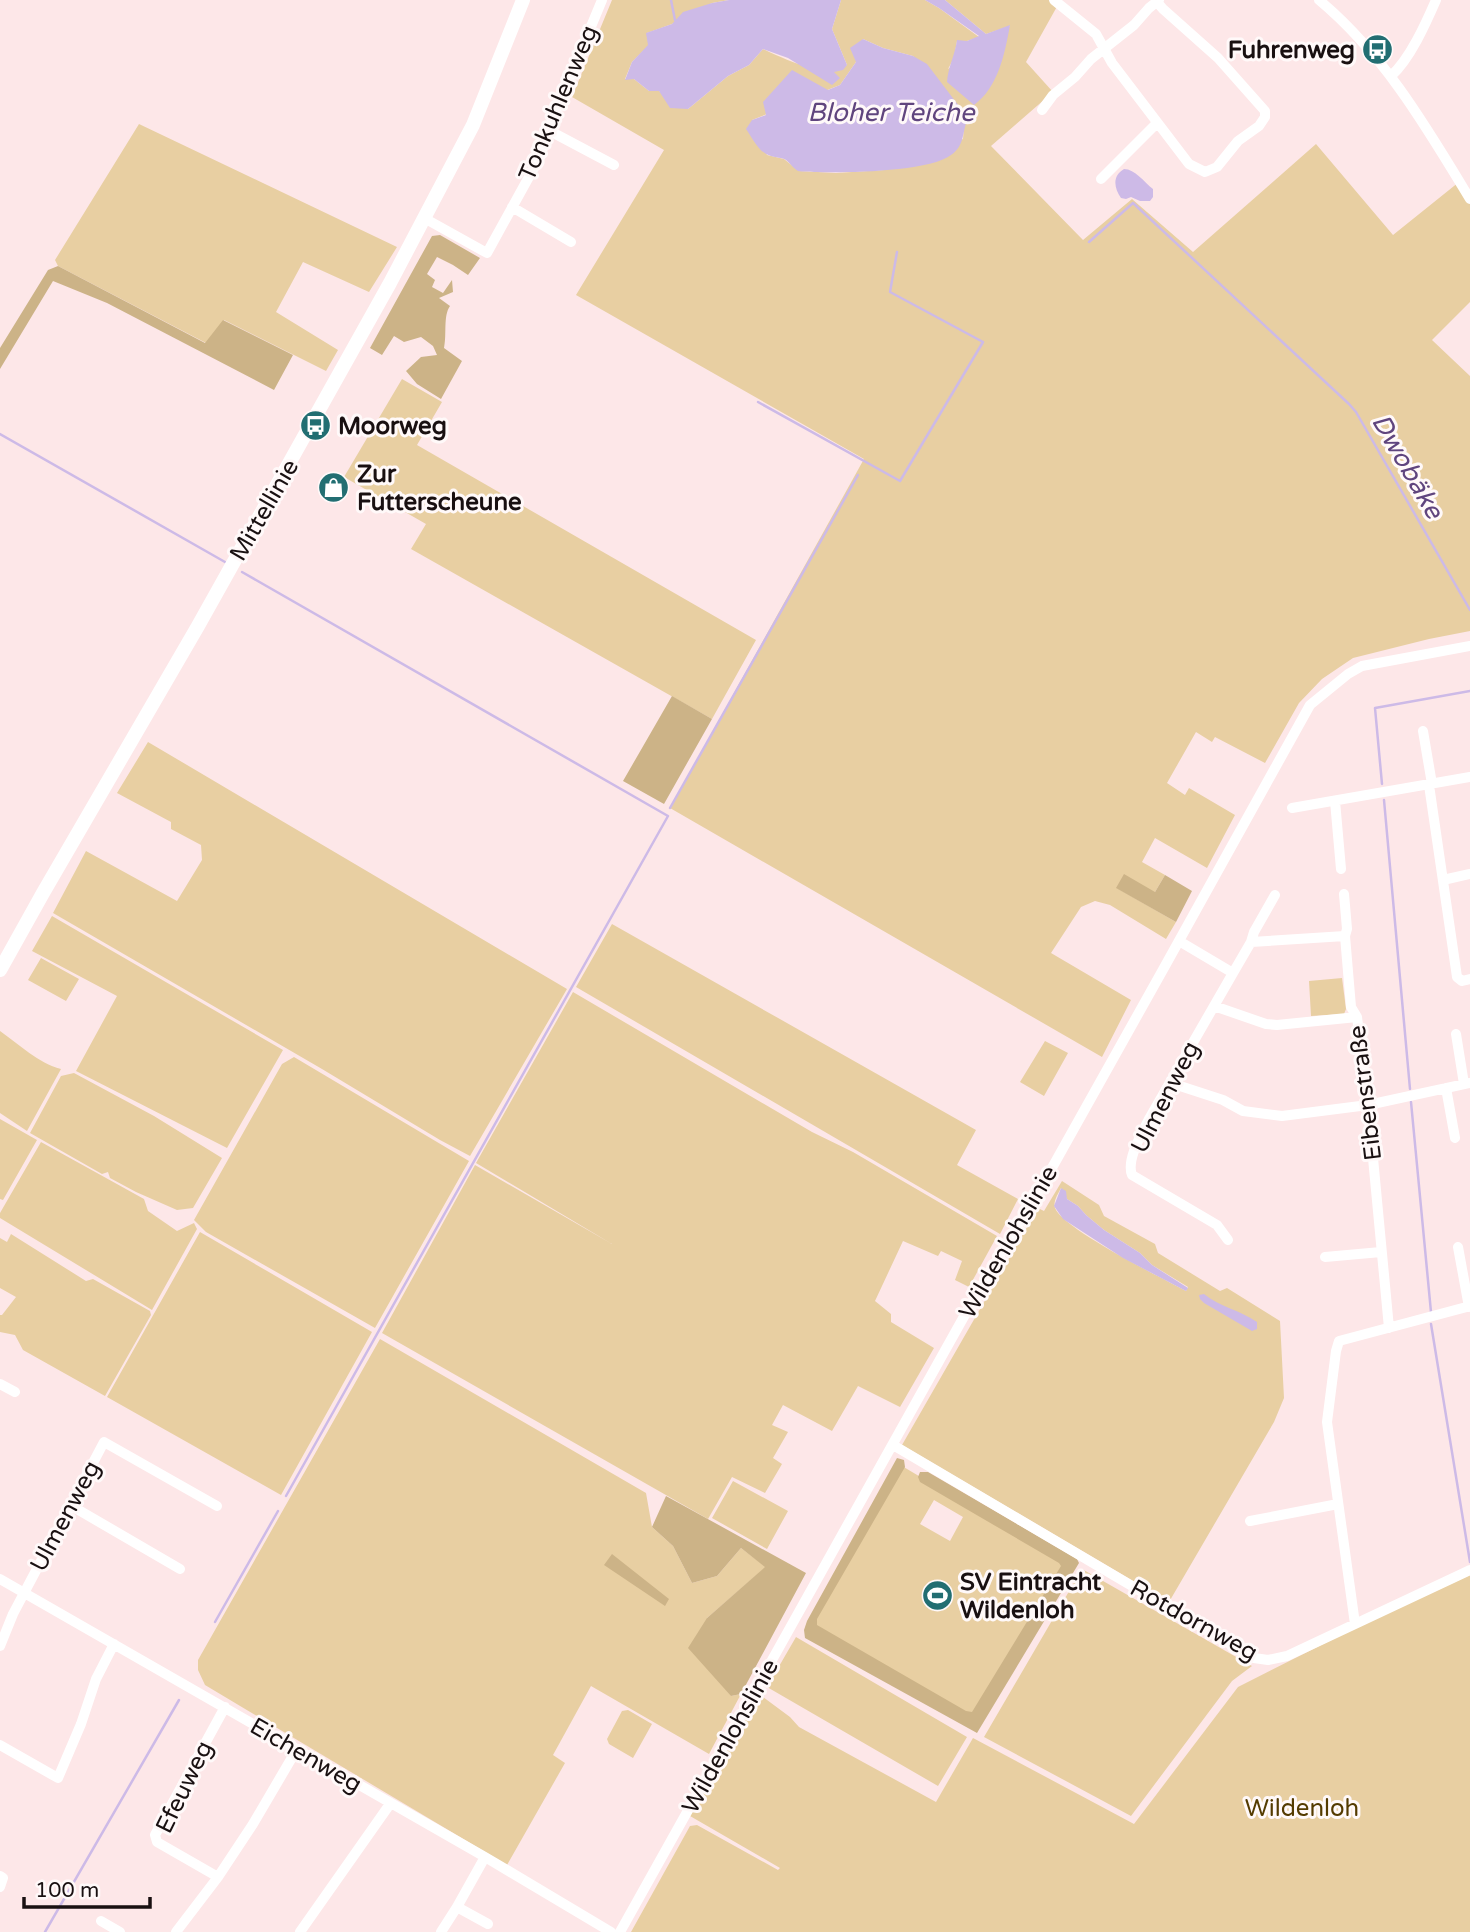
<svg xmlns="http://www.w3.org/2000/svg" width="1470" height="1932" font-family="'Varela Round',sans-serif">
	<style>
		.green { fill: #e8cfa2; fill-rule: evenodd }
		.forest { fill: #ccb387 }
		.water { fill: #cdbae7 }
		.lines { fill: none; stroke-linecap: round; stroke-linejoin: round }
		.stream { stroke: #cdbae7; stroke-width: 2.5 }
		.street { stroke: #fff; stroke-width: 10 }
		.secondary { stroke: #fff; stroke-width: 14 }
		.labels { text-anchor: middle; stroke-width: 6; stroke-linejoin: round; paint-order: stroke }
		.poi-label { font-size: 24px; font-weight: bold; fill: #191011; stroke: #fff9f9; text-anchor: start }
		.street-label { font-size: 24px; fill: #191011; stroke: #fff9f9 }
		.park-label { font-size: 24px; fill: #543b00; stroke: #fff9f9 }
		.water-label { font-size: 26px; font-style: italic; fill: #60457e; stroke: #fff9f9 }
	</style>
	<rect width="100%" height="100%" fill="#fde7e8"/>
	<!-- green -->
	<path class="green" d="M612,0H729L712,3L672,24L647,33L649,45L632,62L625,79H634L649,91H659L688,109L728,76L749,65L763,49C780,57 813,72 832,71C837,71 843,67 847,65L832,29L841,0H925L939,8L979,37L967,41H957L954,58L948,69L1010,26L986,34L945,0H1054L1059,3L1026,62L1053,92L991,146L1083,240L1132,199L1193,252L1316,144L1393,235L1459,182L1470,198V302L1432,340L1470,376V631L1429,639L1353,658L1322,679L1299,703L1265,763L1215,737L1212,742L1196,732L1167,783L1185,795L1189,788L1235,815L1207,868L1155,838L1142,862L1165,875L1155,892L1117,888L1176,922L1166,939L1110,905L1095,901L1081,907L1051,953L1131,1000L1102,1057L670,808L864,459L576,295L664,150L572,97ZM863,39L883,48L913,56L968,118L964,126L963,139L884,170L836,173L799,171L784,159L767,155L752,120L840,85L856,62Z
		M139,124L397,247L369,292L303,262L276,312L338,350L326,371L224,320L206,343L58,266L55,260Z
		M402,379L442,402L417,445L756,640L712,719L411,549L426,524L344,477Z
		M148,742L567,989L470,1156L440,1140L322,1069L53,913L86,851L177,901L202,860L201,845L171,829V822L117,793Z
		M52,916L283,1050L227,1148L76,1071L117,996L32,951Z
		M612,924L976,1130L957,1165L1018,1199L1000,1234L576,987Z
		M41,958L79,979L66,1001L28,980Z
		M1342,978L1346,1009L1344,1014L1311,1016L1309,981Z
		M573,992L812,1132L853,1152L997,1236L969,1287L955,1280L962,1261L941,1251L938,1256L903,1241L875,1301L891,1314V1322L934,1348L900,1407L858,1386L832,1431L783,1405L772,1425L788,1432L773,1458L782,1464L765,1493L732,1477L708,1519L382,1333L475,1165L612,1244L476,1163Z
		M0,1031C20,1045 38,1063 61,1069L27,1131L0,1113Z
		M1045,1041L1068,1053L1044,1096L1020,1082Z
		M294,1057L469,1161L375,1328L206,1232L194,1220L282,1064Z
		M74,1073L154,1116L222,1158L193,1208L177,1210L136,1192L110,1178L108,1172L102,1174L30,1133L61,1076Z
		M0,1119L37,1140L3,1200L0,1199Z
		M41,1142L144,1199L148,1211L177,1231L194,1223L197,1229L152,1310L0,1218V1213Z
		M1062,1181L1099,1205L1104,1216L1155,1244L1158,1253L1220,1291L1227,1288L1280,1321L1284,1398L1274,1422L1169,1602L902,1445L1038,1208L1044,1211ZM1061,1188L1067,1199L1078,1206L1086,1215L1104,1230L1140,1253L1152,1265L1188,1287L1186,1291C1162,1278 1063,1229 1055,1208C1053,1201 1058,1194 1061,1188Z
		M200,1232L372,1332L281,1495L107,1397Z
		M11,1234L86,1281L93,1279L150,1311L151,1315L105,1396L23,1350L15,1335L0,1332V1315H2L16,1297L0,1288V1238L7,1242Z
		M380,1339L646,1493L652,1527L673,1546L692,1583L717,1576L741,1548L766,1567L707,1618L731,1696L741,1694L709,1754L591,1686L553,1755L565,1763L507,1865L205,1685L198,1670V1660Z
		M902,1466L1067,1564L973,1724L808,1628ZM934,1500L963,1517L950,1541L920,1524Z
		M733,1481L788,1511L767,1549L712,1518Z
		M1082,1569L1252,1666L1232,1681L1131,1816L984,1737Z
		M1470,1575V1932H631L690,1826L697,1825L778,1870L780,1868L690,1816L759,1694L790,1717L799,1727L936,1802L973,1738L1134,1824L1238,1687L1351,1630Z
		M796,1637L967,1737L938,1786L767,1687Z
		M628,1710L652,1724L633,1758L609,1744L607,1739L622,1711Z"/>
	<!-- forest -->
	<path class="forest" d="M440,235L480,258L468,275L453,265L437,257L427,274L435,280L432,287L443,293L452,280L453,292L439,298L450,306C443,316 447,334 444,348L462,361L441,399L417,384L406,371L421,357L437,355L433,346L421,337L404,342L394,336L382,355L370,348L432,236Z
		M58,266L205,343L223,320L293,355L274,390L107,303L53,281L0,369V348L48,270Z
		M672,696L712,719L664,804L623,781Z
		M1124,874L1155,892L1165,875L1192,891L1176,922L1116,888Z
		M897,1458L904,1460L905,1467L817,1619V1625L966,1711L972,1712L1061,1566L1059,1563L920,1482L918,1477L920,1472H928L1077,1559L1079,1563L977,1733L805,1638L804,1630L807,1621Z
		M666,1496L806,1573L741,1694L731,1696L688,1648L707,1618L765,1567L741,1548L717,1576L692,1583L673,1546L652,1527Z
		M612,1554L669,1599L665,1606L604,1565Z"/>
	<!-- water -->
	<path class="water" d="M729,0H841L832,29L847,65L843,70L834,72L840,78L832,85L788,58L763,49L749,65L728,76L688,109L670,108L659,91H649L634,79L625,80L632,62L648,45L646,33L672,24L683,12L712,3Z
		M925,0H945L986,34L1010,25C1005,53 998,88 974,105L947,82C948,67 955,55 957,40L967,41L979,36L939,8Z
		M863,39L883,48L913,56L927,64L968,118C962,131 965,146 951,155C929,172 844,173 814,172C810,171 802,172 798,171C794,169 790,163 786,160C782,157 776,158 771,156C759,153 753,139 746,129L752,120L766,115L763,102L792,70L828,90L840,85L856,62L850,48Z
		M1124,169C1135,169 1144,182 1153,189V197L1150,201H1140L1131,197L1126,199L1121,198C1114,188 1112,176 1124,169Z
		M1061,1188L1066,1191L1067,1199L1078,1206L1086,1215L1104,1230L1140,1253L1152,1265L1188,1288L1186,1291L1123,1258L1063,1219L1054,1206Z
		M1204,1294C1220,1307 1240,1310 1257,1322V1329L1252,1331L1204,1303L1200,1299L1199,1295Z"/>
	<g class="lines">
		<!-- stream -->
		<path class="stream" d="M671,0L675,20
			M1089,242L1133,203L1349,404L1356,412L1470,610
			M758,402L900,481L983,342L890,292L897,252
			M0,434L225,562
			M242,572L668,816L286,1496
			M1382,784L1375,708L1470,691
			M1384,800L1410,1089
			M670,808L858,475
			M1411,1102L1431,1312
			M1431,1324L1470,1562
			M215,1622L278,1511
			M45,1932L179,1700"/>
		<!-- street -->
		<path class="street" d="M1054,0L1096,34L1112,63L1189,164L1205,172L1217,167L1238,141L1259,126L1265,117V111L1218,58L1163,9L1157,2
			M1319,0C1384,54 1427,128 1470,199
			M1391,76C1410,59 1426,23 1436,0
			M1042,110L1053,95L1075,77L1091,59L1134,25L1149,8L1159,0
			M548,130L614,165
			M1101,179L1157,123
			M512,207L571,242
			M424,218L487,253L541,155L548,130L602,0
			M1423,731L1432,784
			M1429,785L1457,977L1462,981L1470,979
			M1335,801L1341,869
			M1292,808L1470,777
			M1443,880L1470,874
			M1344,894L1347,929L1345,936L1351,1007L1357,1017L1368,1105L1389,1328
			M1179,941L1233,973L1149,1119C1142,1133 1126,1160 1132,1175L1217,1225L1228,1240
			M1251,942L1254,932L1275,895
			M1233,973L1251,942L1345,936
			M1214,1006L1266,1024L1277,1025L1357,1017
			M1456,1034L1464,1084
			M1171,1080L1180,1086L1223,1100L1243,1111L1282,1116L1368,1105L1470,1083
			M1446,1088L1455,1138
			M1458,1247L1469,1307
			M1325,1257L1381,1252
			M0,1384L15,1392
			M893,1445L1254,1658L1268,1660L1287,1656L1470,1570
			M70,1505L180,1569
			M1250,1521L1338,1504
			M0,1579L485,1857L611,1932
			M1355,1624L1327,1422L1336,1351L1339,1341L1470,1306
			M0,1646L13,1614L104,1442L217,1506
			M0,1745L58,1778L81,1724L96,1679L114,1644
			M0,1876L3,1878L0,1887
			M218,1877L157,1842L155,1835L225,1707
			M457,1907L488,1924
			M101,1921L120,1932
			M176,1932L218,1877L253,1824L297,1749
			M300,1932L390,1804
			M441,1932L457,1907L485,1857
			M620,1932L976,1295L1048,1175L1165,966L1310,705L1348,674L1362,666L1470,646"/>
		<!-- secondary -->
		<path class="secondary" d="M0,970L43,893L198,626L390,283L473,125L523,0"/>
	</g>
	<!-- icons -->
	<defs>
		<symbol id="bus-disc" viewBox="-11 -11 22 22"><circle r="9.5" fill="#226e72" stroke="#fff9f9"/><path d="M-5-6H5V4H4V6H2V4H-2V6H-4V4H-5ZM-3.5-4V0h7V-4ZM-3.5 1.2v1.5H-2V1.2ZM2 1.2v1.5H3.5V1.2Z" fill="#fff"/></symbol>
		<symbol id="shop-disc" viewBox="-11 -11 22 22"><circle r="9.5" fill="#226e72" stroke="#fff9f9"/><path d="M-5-2.5h2.3a2.7 3.5 0 0 1 5.4 0H5L5.5 6h-11ZM-1.5-2.5h3a1.5 2.3 0 0 0-3 0Z" fill="#fff"/></symbol>
		<symbol id="stadium-disc" viewBox="-11 -11 22 22"><circle r="9.5" fill="#226e72" stroke="#fff9f9"/><path d="M0-5a6.5 5 0 1 0 0 10a6.5 5 0 1 0 0-10ZM-3.5-1.8h7v3.6h-7Z" fill="#fff"/></symbol>
	</defs>
	<g fill-rule="evenodd">
		<use href="#bus-disc" x="1360" y="32" width="35" height="35"/>
		<use href="#bus-disc" x="298" y="408" width="35" height="35"/>
		<use href="#shop-disc" x="316" y="470" width="35" height="35"/>
		<use href="#stadium-disc" x="920" y="1578" width="35" height="35"/>
	</g>
	<g class="labels">
		<!-- poi labels -->
		<g class="poi-label">
			<text x="1355" y="58" text-anchor="end">Fuhrenweg</text>
			<text x="338" y="434">Moorweg</text>
			<text x="357" y="482">Zur<tspan x="357" dy="28">Futterscheune</tspan></text>
			<text x="960" y="1590">SV Eintracht<tspan x="960" dy="28">Wildenloh</tspan></text>
		</g>
		<!-- street labels -->
		<g class="street-label">
			<text transform="translate(558 103) rotate(-67)" y="8">Tonkuhlenweg</text>
			<text transform="translate(264 510) rotate(-60)" y="8">Mittellinie</text>
			<text transform="translate(1365 1093) rotate(-97)" y="8">Eibenstraße</text>
			<text transform="translate(1165 1097) rotate(-63)" y="8">Ulmenweg</text>
			<text transform="translate(1008 1242) rotate(-60)" y="8">Wildenlohslinie</text>
			<text transform="translate(65 1516) rotate(-62)" y="8">Ulmenweg</text>
			<text transform="translate(1194 1620) rotate(29)" y="8">Rotdornweg</text>
			<text transform="translate(730 1736) rotate(-61)" y="8">Wildenlohslinie</text>
			<text transform="translate(306 1755) rotate(30)" y="8">Eichenweg</text>
			<text transform="translate(184 1787) rotate(-64)" y="8">Efeuweg</text>
		</g>
		<!-- park labels -->
		<g class="park-label">
			<text x="1302" y="1816">Wildenloh</text>
		</g>
		<!-- water labels -->
		<g class="water-label">
			<text x="891" y="121">Bloher Teiche</text>
			<text transform="translate(1408 466) rotate(60)" y="9">Dwobäke</text>
		</g>
	</g>
	<!-- scale -->
	<path d="M24 1897v10h126v-10" fill="none" stroke="#191011" stroke-width="3.5"/>
	<text x="35" y="1897" font-size="21" fill="#191011" stroke="#fff9f9" stroke-width="5" paint-order="stroke">100 m</text>
</svg>
